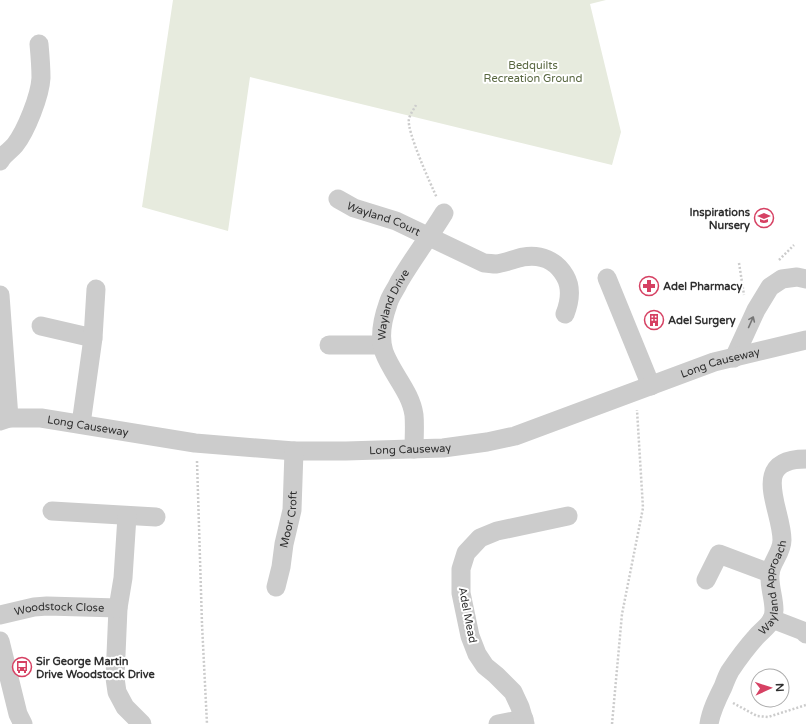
<svg xmlns="http://www.w3.org/2000/svg" width="806" height="724" font-family="'Varela Round',sans-serif">
	<style>
		.green { fill: #e7ebde }
		.lines { fill: none; stroke-linecap: round; stroke-linejoin: round }
		.path { stroke: #ccc; stroke-width: 2.5; stroke-dasharray: 2 2; stroke-linecap: butt }
		.minor { stroke: #ccc; stroke-width: 19 }
		.oneway { stroke: #767676 }
		.labels { text-anchor: middle; stroke-width: 4; stroke-linejoin: round; paint-order: stroke }
		.park-label { font-size: 11px; fill: #586740; stroke: #fff }
		.poi-label { font-size: 11px; font-weight: bold; fill: #2f2f2f; stroke: #fff; text-anchor: start }
		.street-label { font-size: 11px; fill: #2f2f2f; stroke: #fff }
	</style>
	<rect width="100%" height="100%" fill="#fff"/>
	<!-- green -->
	<path class="green" d="M173,0H606L590,4L621,132L612,165L250,77L228,231L142,207Z"/>
	<g class="lines">
		<!-- path -->
		<path class="path" d="M416,105C414,109 410,114 409,119C406,130 431,185 437,198
			M779,260L794,245
			M739,263L744,295
			M197,461L202,624L207,724
			M733,703L757,716L768,717L806,705
			M612,724L622,614L643,508L637,410"/>
		<!-- minor -->
		<g class="minor">
			<path d="M0,161C4,154 10,151 15,145C26,131 40,96 41,78C41,67 40,55 39,44"/>
			<path id="s1" d="M338,199L354,208L396,221L484,263C488,263 492,264 496,264C505,263 514,259 523,257C540,254 556,260 565,276C572,288 570,301 565,314"/>
			<path d="M607,278L651,386"/>
			<path d="M0,295L9,418"/>
			<path d="M41,326L93,338"/>
			<path d="M329,345H382"/>
			<path d="M734,358L756,310L770,287L782,279L797,277L806,279"/>
			<path id="s2" d="M0,421L9,418H41L195,443L294,451H346L443,448L487,442L515,436L714,362L806,340"/>
			<path d="M81,424L93,338L96,289"/>
			<path id="s3" d="M414,449C414,438 415,426 414,415C411,392 392,374 384,352C379,337 383,318 388,304C390,296 396,289 399,282C413,258 430,236 444,213"/>
			<path d="M52,511L156,517"/>
			<path d="M127,516L123,578L118,608L115,678L117,692L125,707L142,724"/>
			<path d="M706,580L719,554L770,573"/>
			<path id="s4" d="M276,587L281,567L284,544L292,510L294,451"/>
			<path id="s5" d="M0,615L34,607L47,606L118,608"/>
			<path d="M772,619L803,631L806,634"/>
			<path d="M0,641L18,714L23,724"/>
			<path d="M498,724L524,719"/>
			<path d="M525,724L520,707L513,692L496,675L485,666L477,654L470,636L461,593V569L466,553L480,538L497,531L568,516"/>
			<path id="s6" d="M709,724C711,711 717,699 723,687C725,682 727,676 730,671C738,659 747,647 756,637C761,631 769,626 772,619C773,617 774,613 774,610C774,598 769,586 770,574C771,562 782,553 782,540C782,509 748,459 806,459"/>
		</g>
	</g>
	<!-- one-way arrows -->
	<defs><path id="oneway-shaft" d="M-6 0H5M1.5-3L5.5 0L1.5 3" fill="none" stroke-width="1.6" stroke-linecap="round" stroke-linejoin="round"/></defs>
	<use class="oneway" href="#oneway-shaft" transform="translate(751 322) rotate(-66)"/>
	<!-- icons -->
	<defs>
		<symbol id="school-ring" viewBox="-11 -11 22 22"><circle r="9.5" fill="#fff" stroke="#d64163" stroke-width="1.5"/><path d="M0-5L7-2L0 1L-7-2ZM-4 1L0 2.5L4 1V4Q0 6-4 4Z" fill="#d64163"/></symbol>
		<symbol id="pharmacy-ring" viewBox="-11 -11 22 22"><circle r="9.5" fill="#fff" stroke="#d64163" stroke-width="1.5"/><path d="M-2-6h4v4h4v4h-4v4h-4v-4h-4v-4h4Z" fill="#d64163"/></symbol>
		<symbol id="building-ring" viewBox="-11 -11 22 22"><circle r="9.5" fill="#fff" stroke="#d64163" stroke-width="1.5"/><path d="M-4-6H4V6H1V3H-1V6H-4ZM-2.5-4.3h1.7v1.8h-1.7ZM.8-4.3h1.7v1.8H.8ZM-2.5-1h1.7V.8h-1.7ZM.8-1h1.7V.8H.8Z" fill="#d64163"/></symbol>
		<symbol id="bus-ring" viewBox="-11 -11 22 22"><circle r="9.5" fill="#fff" stroke="#d64163" stroke-width="1.5"/><path d="M-5-6H5V4H4V6H2V4H-2V6H-4V4H-5ZM-3.5-4V0h7V-4ZM-3.5 1.2v1.5H-2V1.2ZM2 1.2v1.5H3.5V1.2Z" fill="#d64163"/></symbol>
	</defs>
	<g fill-rule="evenodd">
		<use href="#school-ring" x="753" y="207" width="22" height="22"/>
		<use href="#pharmacy-ring" x="638" y="275" width="22" height="22"/>
		<use href="#building-ring" x="643" y="309" width="22" height="22"/>
		<use href="#bus-ring" x="11" y="656" width="22" height="22"/>
	</g>
	<g class="labels">
		<!-- park labels -->
		<g class="park-label">
			<text x="533" y="69">Bedquilts<tspan x="533" dy="13">Recreation Ground</tspan></text>
		</g>
		<!-- poi labels -->
		<g class="poi-label">
			<text x="750" y="216" text-anchor="end">Inspirations<tspan x="750" dy="13">Nursery</tspan></text>
			<text x="663" y="290">Adel Pharmacy</text>
			<text x="668" y="324">Adel Surgery</text>
			<text x="36" y="665">Sir George Martin<tspan x="36" dy="13">Drive Woodstock Drive</tspan></text>
		</g>
		<!-- street labels -->
		<g class="street-label">
			<text dy="4" stroke="none"><textPath href="#s1" startOffset="50">Wayland Court</textPath></text>
			<text dy="4" stroke="none"><textPath href="#s3" startOffset="154">Wayland Drive</textPath></text>
			<text dy="4" stroke="none"><textPath href="#s2" startOffset="737">Long Causeway</textPath></text>
			<text dy="4" stroke="none"><textPath href="#s2" startOffset="89">Long Causeway</textPath></text>
			<text dy="4" stroke="none"><textPath href="#s2" startOffset="413">Long Causeway</textPath></text>
			<text dy="4" stroke="none"><textPath href="#s4" startOffset="69">Moor Croft</textPath></text>
			<text dy="4" stroke="none"><textPath href="#s6" startOffset="156">Wayland Approach</textPath></text>
			<text dy="4" stroke="none"><textPath href="#s5" startOffset="60">Woodstock Close</textPath></text>
			<text transform="translate(468 615) rotate(79)" y="4">Adel Mead</text>
		</g>
	</g>
	<!-- north arrow -->
	<g transform="translate(770 688) rotate(87)"><circle r="19" fill="#ffffff" stroke="#acacac"/>
	<path d="M0-3L7 15L0 10L-7 15Z" fill="#d64163"/>
	<text y="-6" font-size="11" font-weight="bold" text-anchor="middle" fill="#2f2f2f">N</text>
	</g>
</svg>
